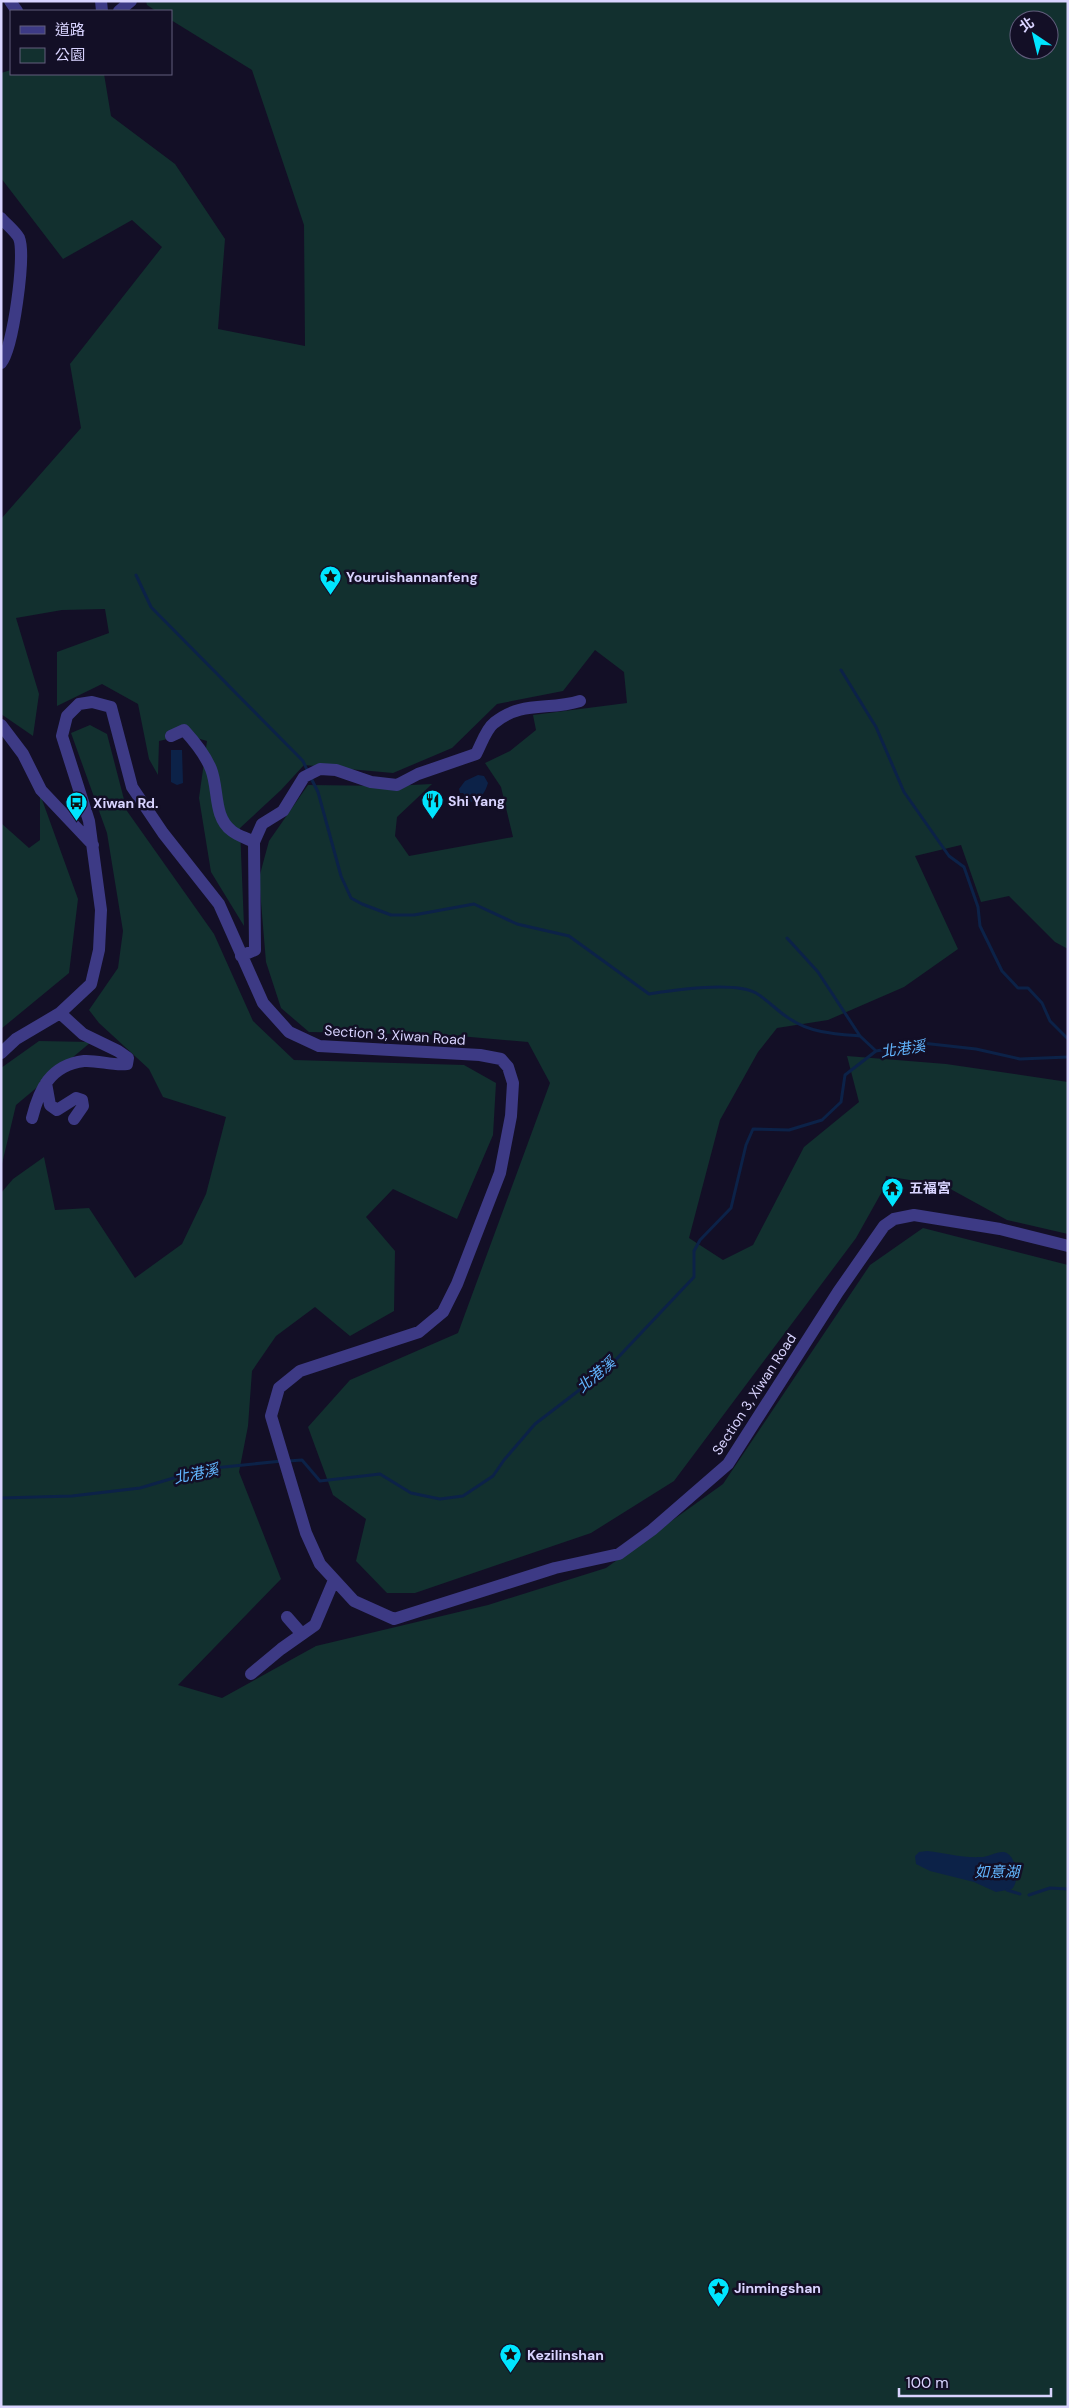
<svg xmlns="http://www.w3.org/2000/svg" width="1069" height="2408" font-family="'DM Sans','Noto Sans TC',sans-serif">
	<style>
		.green { fill: #12302f; fill-rule: evenodd }
		.water { fill: #0c2248 }
		.lines { fill: none; stroke-linecap: round; stroke-linejoin: round }
		.stream { stroke: #0c2248; stroke-width: 3 }
		.minor { stroke: #3d3a85; stroke-width: 12 }
		.labels { text-anchor: middle; stroke-width: 5; stroke-linejoin: round; paint-order: stroke }
		.poi-label { font-size: 14px; font-weight: bold; fill: #d9d4ff; stroke: #130f26; text-anchor: start }
		.street-label { font-size: 14px; fill: #d9d4ff; stroke: #130f26 }
		.water-label { font-size: 15px; font-style: italic; fill: #62b6ff; stroke: #130f26 }
	</style>
	<rect width="100%" height="100%" fill="#130f26"/>
	<!-- green -->
	<path class="green" d="M146,1H1068V949L1055,942L1009,896L981,902L961,845L915,856L958,949L904,987L828,1020L777,1028L758,1052L720,1120L689,1238L723,1260L753,1245L804,1147L859,1102L847,1056L946,1064L1068,1082V1234L1007,1220L945,1186L886,1176L884,1188L856,1238L674,1481L591,1533L415,1593H387L356,1561L366,1519L333,1495L308,1427L350,1380L458,1333L550,1083L528,1042L448,1035L309,1032L281,1008L266,962L259,878L269,841L308,785L391,786L432,784L397,817L395,836L409,856L513,837L501,787L485,763L510,751L536,730L533,715L627,703L624,672L595,650L563,691L497,704L452,748L393,773L304,765L281,790L240,828L244,926L211,872L199,798L207,741L186,735L159,741L158,775L149,759L138,704L102,684L57,706V652L109,633L105,609L62,610L16,618L39,694L33,736L1,714V519L81,428L70,364L162,247L132,220L63,259L1,178V73L11,70V74H104L111,116L175,164L225,239L218,329L305,346L304,225L252,70L171,20V11H156L147,5ZM1019,20H1049V50H1019Z
		M90,725L107,734L127,811L214,934L253,1021L294,1060L464,1065L496,1083L493,1135L457,1219L393,1189L366,1217L395,1251L394,1311L350,1336L315,1307L276,1336L252,1371L248,1426L239,1472L281,1579L178,1685L222,1698L316,1646L488,1605L606,1568L723,1484L870,1265L923,1228L1068,1265V2407H1V1193L13,1179L44,1157L55,1210L89,1208L135,1278L182,1244L206,1194L226,1117L163,1097L149,1069L99,1023L89,1010L118,968L123,931L107,833L71,733Z
		M40,794L78,899L69,973L1,1029V823L29,848L40,840Z
		M39,1041L91,1042L16,1105L1,1168V1068Z"/>
	<!-- water -->
	<path class="water" d="M171,750H182L183,783L177,785L171,782Z
		M478,775L484,776L488,783C485,793 481,799 471,802L463,793H460L459,789L465,781Z
		M927,1851C946,1853 962,1858 981,1857C988,1857 998,1851 1004,1852C1017,1855 1020,1881 1012,1889L996,1892L974,1882L930,1871L916,1864L915,1856L919,1852Z"/>
	<g class="lines">
		<!-- stream -->
		<path class="stream" d="M136,575L151,607L303,761L308,772
			M841,670L876,727L904,792L949,856L964,867L978,907L980,926L1002,971L1018,988H1028L1042,1003L1050,1021L1068,1039
			M311,778L318,792L341,876L351,898L362,904L391,915H414L474,904L517,924L569,936L649,994C674,990 733,981 756,993C768,1000 778,1012 790,1019C811,1033 835,1034 860,1036L876,1051
			M787,938L818,972L860,1036
			M288,1461L302,1460L320,1481L380,1474L411,1493L440,1499L463,1496L493,1476L504,1460L535,1424L608,1368L694,1277V1251L700,1240L731,1208L746,1145L753,1129L789,1130L822,1120L841,1102L845,1075L876,1051L922,1043L976,1049L1020,1059L1068,1057
			M1,1498L72,1496L140,1488L204,1469L282,1461
			M1007,1890L1020,1894
			M1029,1895L1050,1888L1068,1889"/>
		<!-- minor -->
		<path class="minor" d="M10,1L17,11
			M101,1L102,11
			M119,11L131,1
			M1,218C6,224 15,231 19,238C26,255 13,349 1,363
			M1,725L23,754L41,790L93,845
			M171,736L184,730C195,742 205,754 211,769C219,789 213,817 232,831C238,836 247,838 254,842
			M241,956L255,950L254,842L262,824L283,811L304,777L320,769L336,770L371,782L397,785L418,774L476,754C481,745 486,729 494,723C522,700 548,711 580,701
			M1,1053L16,1039L60,1013L91,984L99,950L101,910L89,821L62,736L67,716L79,704L92,702L111,707L132,787L163,833L219,904L263,1003L289,1032L319,1046L480,1055L501,1059L508,1067L513,1083L511,1116L500,1173L457,1284L443,1312L419,1332L300,1371L279,1388L271,1416L306,1533L320,1564L354,1601L394,1619L555,1568L619,1554L652,1530L728,1464L838,1292L884,1226L894,1219L914,1215L1000,1229L1068,1246
			M46,1083L50,1105L57,1110L76,1098L82,1100L83,1106L74,1119
			M32,1118C39,1090 50,1065 84,1061C98,1060 113,1066 127,1064L128,1058L118,1051L83,1034L60,1013
			M287,1617L301,1633
			M251,1674L281,1649L315,1625L334,1580"/>
	</g>
	<!-- icons -->
	<defs>
		<symbol id="sight-pin" viewBox="-11 -11 22 30"><path d="M0 17L-7.5 6A9.5 9.5 0 1 1 7.5 6Z" fill="#00e5ff" stroke="#130f26"/><path d="M0-6L1.8-2.2L6-1.7L2.9 1.2L3.7 5.4L0 3.3L-3.7 5.4L-2.9 1.2L-6-1.7L-1.8-2.2Z" fill="#111"/></symbol>
		<symbol id="restaurant-pin" viewBox="-11 -11 22 30"><path d="M0 17L-7.5 6A9.5 9.5 0 1 1 7.5 6Z" fill="#00e5ff" stroke="#130f26"/><path d="M-5-6h1v4h1v-4h1v4h1v-4h1v5L-1.5 .5V6h-2V.5L-5-1ZM5-6V6H3V1.5H1.5Q1.5-4 5-6Z" fill="#111"/></symbol>
		<symbol id="bus-pin" viewBox="-11 -11 22 30"><path d="M0 17L-7.5 6A9.5 9.5 0 1 1 7.5 6Z" fill="#00e5ff" stroke="#130f26"/><path d="M-5-6H5V4H4V6H2V4H-2V6H-4V4H-5ZM-3.5-4V0h7V-4ZM-3.5 1.2v1.5H-2V1.2ZM2 1.2v1.5H3.5V1.2Z" fill="#111"/></symbol>
		<symbol id="temple-pin" viewBox="-11 -11 22 30"><path d="M0 17L-7.5 6A9.5 9.5 0 1 1 7.5 6Z" fill="#00e5ff" stroke="#130f26"/><path d="M0-6L5-2H3V0L6.5 2.5H4V6H1.5V3h-3V6H-4V2.5H-6.5L-3 0V-2H-5Z" fill="#111"/></symbol>
	</defs>
	<g fill-rule="evenodd">
		<use href="#sight-pin" x="318" y="564" width="25" height="34"/>
		<use href="#restaurant-pin" x="420" y="788" width="25" height="34"/>
		<use href="#bus-pin" x="64" y="790" width="25" height="34"/>
		<use href="#temple-pin" x="880" y="1176" width="25" height="34"/>
		<use href="#sight-pin" x="706" y="2276" width="25" height="34"/>
		<use href="#sight-pin" x="498" y="2342" width="25" height="34"/>
	</g>
	<g class="labels">
		<!-- poi labels -->
		<g class="poi-label">
			<text x="346" y="582">Youruishannanfeng</text>
			<text x="448" y="806">Shi Yang</text>
			<text x="93" y="808">Xiwan Rd.</text>
			<text x="909" y="1193">五福宮</text>
			<text x="734" y="2293">Jinmingshan</text>
			<text x="527" y="2360">Kezilinshan</text>
		</g>
		<!-- street labels -->
		<g class="street-label">
			<text transform="translate(395 1035) rotate(4)" y="5">Section 3, Xiwan Road</text>
			<text transform="translate(754 1394) rotate(-57)" y="5">Section 3, Xiwan Road</text>
		</g>
		<!-- water labels -->
		<g class="water-label">
			<text transform="translate(903 1049) rotate(-8)" y="5">北港溪</text>
			<text transform="translate(596 1375) rotate(-40)" y="5">北港溪</text>
			<text transform="translate(196 1474) rotate(-12)" y="5">北港溪</text>
			<text x="997" y="1877">如意湖</text>
		</g>
	</g>
	<!-- border -->
	<rect width="1069" height="2408" fill="none" stroke="#d9d4ff" stroke-width="5"/>
	<!-- legend -->
	<rect x="10" y="10" width="162" height="65" fill="#130f26" stroke="#625e7d"/>
	<rect x="20" y="26" width="25" height="8" fill="#3d3a85" stroke="#625e7d"/>
	<text x="55" y="35" font-size="15" fill="#d9d4ff">道路</text>
	<rect x="20" y="48" width="25" height="15" fill="#12302f" stroke="#625e7d"/>
	<text x="55" y="60" font-size="15" fill="#d9d4ff">公園</text>
	<!-- north arrow -->
	<g transform="translate(1034 35) rotate(325)"><circle r="24" fill="#130f26" stroke="#625e7d"/>
	<path d="M0-4L9 19L0 12L-9 19Z" fill="#00e5ff"/>
	<text y="-8" font-size="14" font-weight="bold" text-anchor="middle" fill="#d9d4ff">北</text>
	</g>
	<!-- scale -->
	<path d="M899 2388v8h152v-8" fill="none" stroke="#d9d4ff" stroke-width="2.5"/>
	<text x="906" y="2388" font-size="15" fill="#d9d4ff" stroke="#130f26" stroke-width="4" paint-order="stroke">100 m</text>
</svg>
